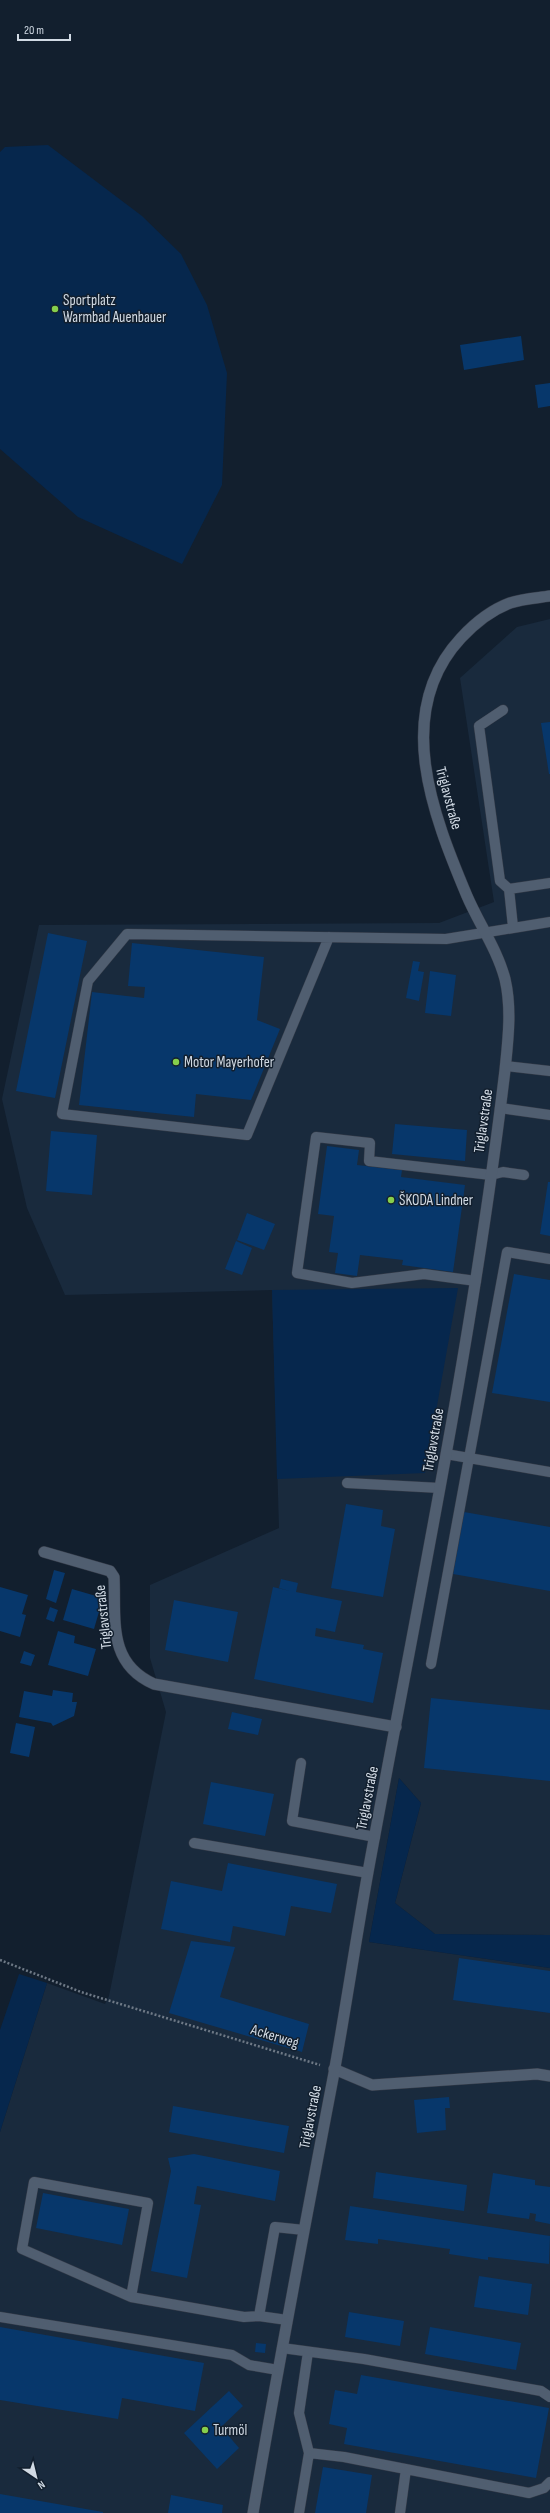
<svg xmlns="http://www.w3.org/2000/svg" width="550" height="2513" font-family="'Sofia Sans Condensed',sans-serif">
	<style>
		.built { fill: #192a3d }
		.green { fill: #06274d }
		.building { fill: #07376b }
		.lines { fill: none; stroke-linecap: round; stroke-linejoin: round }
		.service-casing { stroke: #333a47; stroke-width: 11 }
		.minor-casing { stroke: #333a47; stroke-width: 12 }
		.tertiary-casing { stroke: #333a47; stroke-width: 12 }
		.path { stroke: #6e7986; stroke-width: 2.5; stroke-dasharray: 2 2; stroke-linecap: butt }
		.service { stroke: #505e70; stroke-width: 10 }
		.minor { stroke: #505e70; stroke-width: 11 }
		.tertiary { stroke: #505e70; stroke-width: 11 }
		.poi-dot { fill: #86cf4c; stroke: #121f2e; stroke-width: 1.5 }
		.labels { text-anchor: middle; stroke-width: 3; stroke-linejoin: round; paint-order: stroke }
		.poi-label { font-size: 15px; fill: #d1dae4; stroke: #121f2e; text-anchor: start }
		.street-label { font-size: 15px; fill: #d1dae4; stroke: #121f2e }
	</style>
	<rect width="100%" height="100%" fill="#121f2e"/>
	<!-- built -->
	<path class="built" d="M550,619V1935L435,1934L395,1903L421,1803L399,1778L369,1942L550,1968V2513H0V2132L47,1983L105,2004L109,1996L166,1712L150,1658V1585L279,1528L272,1290L65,1295L27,1208L2,1099L39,925L439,923L494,902L460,678L517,627Z"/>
	<!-- green -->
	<path class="green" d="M48,145L142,216L181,254L207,305L227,373L222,485L182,564L78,517L0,449V152L5,147Z
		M458,1288L425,1473L277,1479L272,1290Z
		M399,1778L421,1803L395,1903L435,1934L550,1935V1968L369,1942Z
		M19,1974L47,1983L0,2132V2030Z"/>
	<!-- building -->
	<path class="building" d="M521,336L524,360L464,370L460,345Z
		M550,383V406L538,408L535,385Z
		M550,722V774H549L541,723Z
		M48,933L87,941L55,1098L16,1091Z
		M132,943L264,957L257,1020L280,1029L251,1100L196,1094L194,1117L79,1105L92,992L144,998L145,987L128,986Z
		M413,961L420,962L418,971L424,972L419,1001L406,998Z
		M430,971L456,975L451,1016L425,1013Z
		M395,1124L467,1130L465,1161L392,1154Z
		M51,1131L97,1135L92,1195L46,1191Z
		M327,1146L359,1150L357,1165L402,1170L401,1177L465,1185L453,1272L402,1265L403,1260L360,1255L357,1276L335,1273L338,1253L329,1252L334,1216L318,1214Z
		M548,1182H550V1236L540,1234Z
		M247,1213L275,1224L264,1250L237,1240Z
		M236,1241L252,1248L242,1275L225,1269Z
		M514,1274L550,1280V1402L492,1393Z
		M346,1504L383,1510L381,1526L395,1529L383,1597L331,1588Z
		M464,1512L550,1527V1591L453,1574Z
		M54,1570L65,1573L56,1603L46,1599Z
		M281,1579L298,1583L296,1592L342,1601L335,1632L316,1628L315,1636L364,1645L363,1649L383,1653L373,1703L254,1679L273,1587L290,1591L279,1588Z
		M0,1587L28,1595L22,1614L26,1615L20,1637L0,1631Z
		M72,1589L103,1598L94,1629L63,1620Z
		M174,1600L238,1612L228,1662L165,1650Z
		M50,1607L58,1610L54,1622L46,1619Z
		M58,1631L75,1636L74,1643L96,1649L88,1676L48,1665Z
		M24,1651L35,1655L31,1666L20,1663Z
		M53,1690L73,1693L72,1702H77L74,1716L53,1726L51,1723L19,1717L24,1691L52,1696Z
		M431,1698L550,1710V1781L424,1768Z
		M232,1712L262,1719L258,1735L228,1729Z
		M16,1723L35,1727L29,1757L10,1753Z
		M211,1782L274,1794L265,1836L203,1824Z
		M228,1863L337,1884L331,1913L291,1906L285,1936L233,1926L230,1942L161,1929L171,1881L222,1891Z
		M191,1941L235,1947L220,1997L309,2024L302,2052L169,2013Z
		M459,1958L550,1971V2013L453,2000Z
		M449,2097L450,2108H445L446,2130L417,2133L414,2100Z
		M173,2106L289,2126L284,2153L169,2132Z
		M194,2154L280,2171L275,2201L197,2186L194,2204L201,2205L187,2278L151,2271L171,2171L168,2158Z
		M376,2172L467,2185L464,2211L373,2198Z
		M493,2173L535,2180V2185L550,2187V2224L535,2221L536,2214L530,2213L529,2219L487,2213Z
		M43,2193L129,2209L122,2245L36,2228Z
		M350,2206L550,2236L549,2264L488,2257V2260L449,2254L450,2249L378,2239V2244L345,2240Z
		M479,2276L532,2284L528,2315L474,2307Z
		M349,2312L404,2321L400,2346L345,2337Z
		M0,2327L204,2363L195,2411L122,2398L118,2419L0,2400Z
		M430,2327L521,2343L516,2370L425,2354Z
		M256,2343L266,2344L265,2353L255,2352Z
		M361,2375L549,2408L536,2478L344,2444L347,2428L329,2424L335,2390L357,2394Z
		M229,2391L243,2406L221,2427L239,2448L217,2469L184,2433Z
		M323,2467L372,2475L366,2513H315Z
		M0,2494L103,2512V2513H0Z
		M171,2495L223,2505L222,2513H168Z"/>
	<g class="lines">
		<defs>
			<path id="service" d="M503,710L479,726L500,881L509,889
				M513,927L509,889L550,883
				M329,937L247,1135L62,1114L88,981L127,934L446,939L550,922
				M505,1066L550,1071
				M500,1108L550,1115
				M476,1281L424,1274L352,1283L297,1273L316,1137L370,1143L369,1161L491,1175L503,1172L524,1175
				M446,1454L550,1472
				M347,1483L440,1488
				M431,1664L507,1252L550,1259
				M301,1763L292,1821L375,1837
				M194,1843L368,1873
				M131,2297L22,2249L34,2182L148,2203L131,2297L244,2317L259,2316
				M0,2317L232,2355L249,2365L278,2370
				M287,2320L259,2316L275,2227L304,2230
				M282,2348L364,2359L541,2391L550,2397
				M309,2453L344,2457L529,2493L544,2488L550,2482
				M299,2513L309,2453L299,2413L308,2352
				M400,2513L406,2469"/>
			<path id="minor" d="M44,1552L110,1571L114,1577C116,1620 107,1663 154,1684L396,1727
				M334,2069L372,2085L537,2074L550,2076"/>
			<path id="tertiary" d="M253,2513C278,2366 306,2219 334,2073C346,2006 356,1939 368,1872C417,1605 473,1340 505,1070C508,1040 512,1009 505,979C497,949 479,924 467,896C433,815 392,712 461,638C474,624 491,610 510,603C522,599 537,598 550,596"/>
		</defs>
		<!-- service casing -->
		<use href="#service" class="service-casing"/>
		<!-- minor casing -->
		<use href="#minor" class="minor-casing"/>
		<!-- tertiary casing -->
		<use href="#tertiary" class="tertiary-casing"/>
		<!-- path -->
		<path class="path" d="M0,1960L81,1992L320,2065"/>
		<!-- service -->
		<use href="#service" class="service"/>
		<!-- minor -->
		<use href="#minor" class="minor"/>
		<!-- tertiary -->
		<use href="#tertiary" class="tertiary"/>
	</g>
	<!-- markers -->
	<g class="poi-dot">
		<circle cx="55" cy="309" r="4"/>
		<circle cx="176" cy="1062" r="4"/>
		<circle cx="391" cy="1200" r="4"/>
		<circle cx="205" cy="2430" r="4"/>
	</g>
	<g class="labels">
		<!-- poi labels -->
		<g class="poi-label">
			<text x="63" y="305">Sportplatz<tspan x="63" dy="17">Warmbad Auenbauer</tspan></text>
			<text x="184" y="1067">Motor Mayerhofer</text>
			<text x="399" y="1205">ŠKODA Lindner</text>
			<text x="213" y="2435">Turmöl</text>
		</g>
		<!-- street labels -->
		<g class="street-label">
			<text transform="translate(449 798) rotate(75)" y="5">Triglavstraße</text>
			<text transform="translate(483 1121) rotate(-82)" y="5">Triglavstraße</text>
			<text transform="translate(433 1440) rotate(-80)" y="5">Triglavstraße</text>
			<text transform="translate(103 1617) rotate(-96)" y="5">Triglavstraße</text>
			<text transform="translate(367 1798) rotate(-79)" y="5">Triglavstraße</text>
			<text transform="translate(275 2036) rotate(17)" y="5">Ackerweg</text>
			<text transform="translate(310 2117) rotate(-79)" y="5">Triglavstraße</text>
		</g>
	</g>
	<!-- north arrow -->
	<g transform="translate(36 2477) rotate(145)" stroke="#121f2e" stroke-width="3" paint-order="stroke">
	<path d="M0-3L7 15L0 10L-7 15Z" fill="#d1dae4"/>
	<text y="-6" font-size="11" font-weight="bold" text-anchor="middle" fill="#d1dae4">N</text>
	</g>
	<!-- scale -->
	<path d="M18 34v6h52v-6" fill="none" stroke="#d1dae4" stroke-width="2"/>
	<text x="24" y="34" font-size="12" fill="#d1dae4" stroke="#121f2e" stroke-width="3" paint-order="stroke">20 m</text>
</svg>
